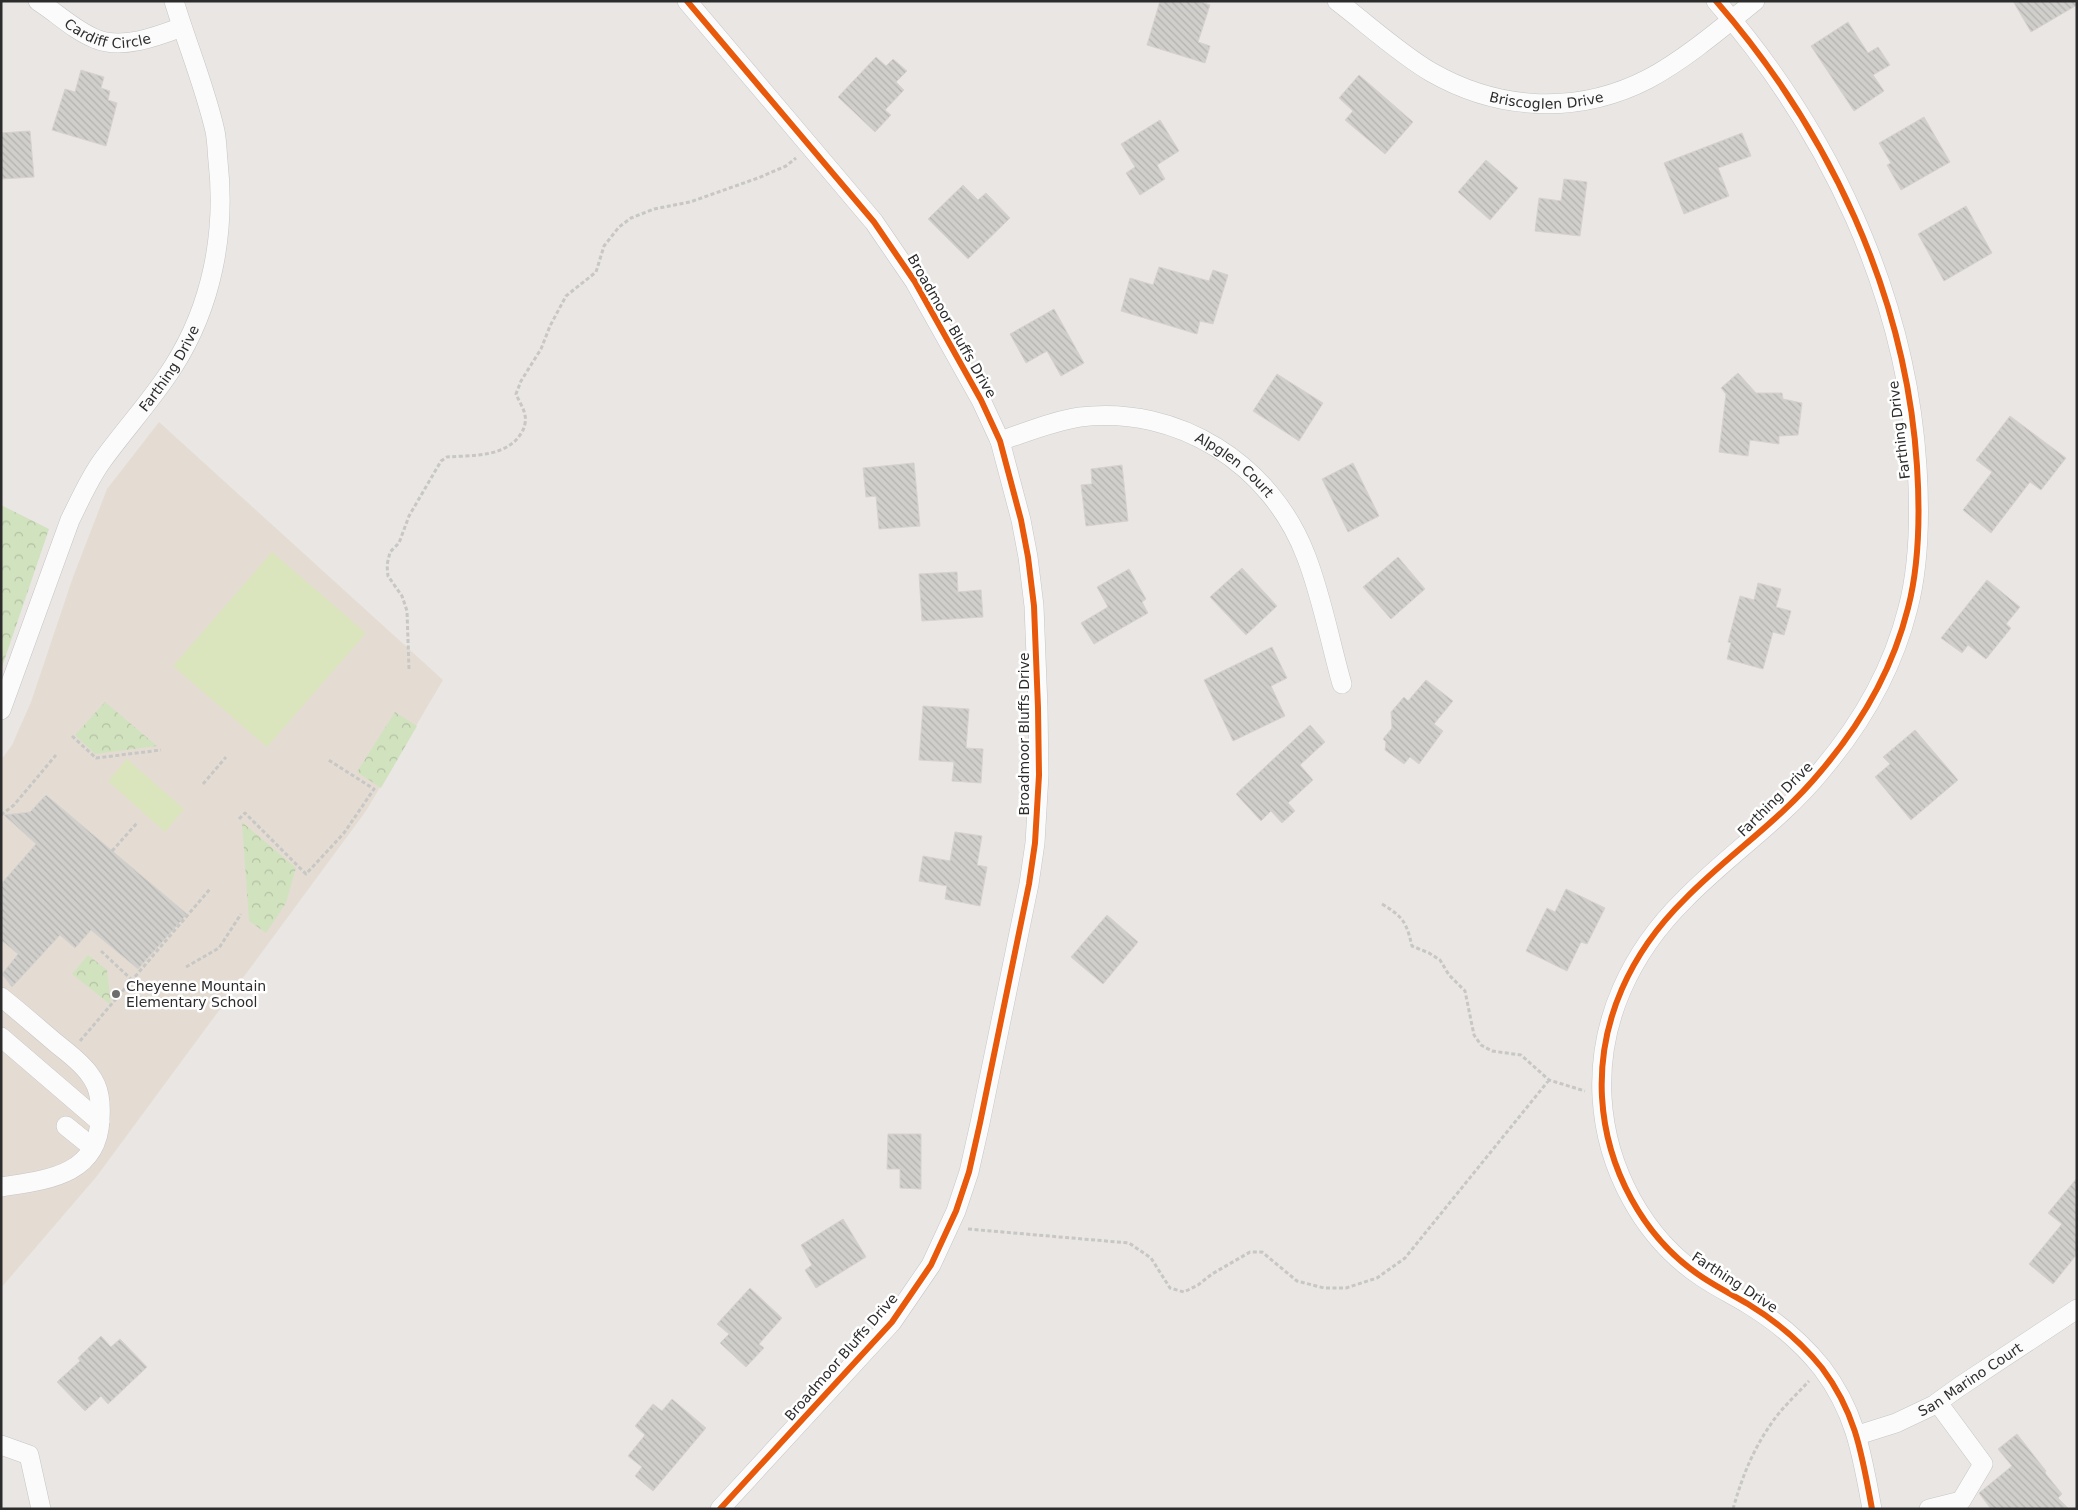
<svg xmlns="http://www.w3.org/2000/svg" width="2078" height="1510" font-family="'DejaVu Sans',sans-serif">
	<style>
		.education { fill: #e4dcd2 }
		.park { fill: url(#park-crowns) }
		.pitch { fill: #dae5be }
		.building { fill: url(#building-back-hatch); stroke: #d5d2cf }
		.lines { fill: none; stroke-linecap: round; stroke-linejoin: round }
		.minor-casing { stroke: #c6c5c5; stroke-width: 20 }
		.path { stroke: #c7c7c6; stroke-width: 3; stroke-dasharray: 4 2.5; stroke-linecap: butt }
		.minor { stroke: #fcfbfb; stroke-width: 19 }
		.cycleway-casing { stroke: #fff; stroke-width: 9 }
		.cycleway { stroke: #e8590c; stroke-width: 6 }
		.poi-dot { fill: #6e6d6c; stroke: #fff; stroke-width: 2 }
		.labels { text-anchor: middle; stroke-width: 5; stroke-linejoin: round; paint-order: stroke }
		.street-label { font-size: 14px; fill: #2c2c2c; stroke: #fff }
		.poi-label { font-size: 14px; fill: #2c2c2c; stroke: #fff; text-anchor: start }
	</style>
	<defs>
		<pattern id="park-crowns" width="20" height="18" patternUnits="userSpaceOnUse" patternTransform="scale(1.25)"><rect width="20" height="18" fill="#d1e2bf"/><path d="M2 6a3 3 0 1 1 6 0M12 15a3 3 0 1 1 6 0" fill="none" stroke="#b4c2a4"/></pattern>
		<pattern id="building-back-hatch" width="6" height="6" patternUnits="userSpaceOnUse" patternTransform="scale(1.25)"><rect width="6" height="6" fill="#d1cfcc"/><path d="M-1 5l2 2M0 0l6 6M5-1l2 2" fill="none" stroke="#b4b2af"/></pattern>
	</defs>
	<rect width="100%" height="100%" fill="#eae6e3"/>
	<!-- education -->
	<path class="education" d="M159,422L443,680L366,811L97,1176L1,1288V760L12,745L31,702L73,577L107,489Z"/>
	<!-- park -->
	<path class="park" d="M1,505L49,529L1,670Z
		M105,702L157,746L95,754L75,735Z
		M395,712L417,726L381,788L357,772Z
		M242,822L296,868L286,903L266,933L249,921Z
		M88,955L107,970L111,1005L72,974Z"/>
	<!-- pitch -->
	<path class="pitch" d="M272,552L366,633L267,747L173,666Z
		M127,759L184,809L165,832L108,781Z"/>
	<!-- building -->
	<path class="building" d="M1160,1H1198L1210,5L1198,42L1210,46L1205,63L1147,45Z
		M2013,1H2077V5L2031,32Z
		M1848,22L1868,53L1878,47L1890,65L1873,75L1884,91L1854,111L1811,46Z
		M876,57L886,66L893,59L907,71L896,82L904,90L885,110L891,115L875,132L838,97Z
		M81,70L104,77L101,88L110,91L108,100L117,103L106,146L52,130L65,89L75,92Z
		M1359,75L1413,122L1385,154L1345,120L1353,111L1339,98Z
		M1924,117L1950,162L1901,190L1887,165L1891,163L1879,143Z
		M1160,120L1179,151L1157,165L1165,179L1140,195L1126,173L1135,167L1121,144Z
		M30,131L34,177L1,179V133Z
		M1742,133L1751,156L1718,168L1729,196L1684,214L1664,163Z
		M1486,160L1518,188L1490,220L1458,192Z
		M1564,179L1587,182L1580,236L1535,231L1539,198L1561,201Z
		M963,185L978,200L986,193L1010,218L968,259L928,219Z
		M1966,206L1992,253L1944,281L1918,234Z
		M1159,267L1209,281L1213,270L1228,275L1213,324L1200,321L1197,334L1121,311L1130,278L1153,285Z
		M1054,309L1084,363L1061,376L1047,351L1026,363L1010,334Z
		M1738,373L1756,393H1782L1783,399L1802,403L1798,435L1779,436V444L1750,440L1748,456L1719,452L1726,394L1721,388Z
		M1277,374L1323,403L1299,441L1253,411Z
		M2010,416L2066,458L2041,490L2030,482L1991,533L1963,510L1992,472L1976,460Z
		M914,463L920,526L879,529L876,496L866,497L863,468Z
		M1353,463L1379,516L1348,532L1322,479Z
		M1122,465L1128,521L1086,526L1081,485L1092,484L1091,469Z
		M1398,557L1425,589L1391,619L1363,587Z
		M1242,568L1277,606L1246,635L1210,597Z
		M1129,569L1146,599L1142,602L1148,613L1094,644L1081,623L1108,607L1097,587Z
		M957,572L958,592L981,590L983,617L922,621L919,574Z
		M1987,580L2020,607L2006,624L2011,628L1986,659L1968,645L1962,653L1941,638Z
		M1758,583L1781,589L1776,607L1791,611L1784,635L1773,632L1763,669L1727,659L1731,643L1728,642L1740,596L1754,600Z
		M1272,647L1287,678L1271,686L1285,716L1233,741L1204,680Z
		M1426,680L1453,701L1434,724L1443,731L1419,764L1410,757L1404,764L1385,750L1386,742L1383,739L1392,728L1391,712L1404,697L1408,701Z
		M923,706L969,709L966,748L983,749L981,783L952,781L954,762L919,760Z
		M1310,725L1325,742L1300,765L1313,780L1288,803L1295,811L1282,823L1271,811L1261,821L1236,794Z
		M1915,730L1958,780L1911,820L1875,777L1890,764L1883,757Z
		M46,795L187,914L138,969L91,930L75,948L60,935L12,987L2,974L18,954L1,940V884L36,844L4,815L30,812Z
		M955,832L982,836L977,865L987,867L980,906L945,899L947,886L919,881L923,856L950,861Z
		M1566,889L1605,908L1587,944L1581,942L1567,971L1526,951L1547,908L1555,912Z
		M1107,915L1138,942L1103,984L1071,957Z
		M888,1134H921V1189L900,1188V1169H887Z
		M2077,1178V1254L2053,1284L2029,1264L2062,1224L2048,1213Z
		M843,1219L866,1257L816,1288L805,1270L812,1265L801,1245Z
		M750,1288L782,1318L759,1344L764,1348L746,1367L720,1343L729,1334L717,1324Z
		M101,1336L111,1347L120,1339L147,1367L108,1404L101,1396L85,1411L57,1382L80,1361L78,1358Z
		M672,1399L706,1428L653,1491L635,1476L642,1467L628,1456L645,1435L635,1426L653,1404L662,1411Z
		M2017,1434L2046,1471L2045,1473L2062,1494L2058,1498L2069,1509H1991L1979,1493L2012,1466L1998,1449Z"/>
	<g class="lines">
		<defs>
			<g id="minor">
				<path id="s1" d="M38,1C57,13 75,31 96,39C122,50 158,36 182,27"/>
				<path d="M687,1L874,222L915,282L981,400L1000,441L1021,520L1028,557L1034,606L1038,708L1039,775L1035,843L1029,884L980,1123L969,1172L956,1211L931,1265L892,1322L720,1509"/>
				<path id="s2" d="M1337,1C1366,23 1400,54 1431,72C1499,111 1578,115 1648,79C1684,60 1723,27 1755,1"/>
				<path d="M1716,1C1829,131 1906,294 1917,466C1920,513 1920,562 1908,608C1893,668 1861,724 1821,771C1780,821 1729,854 1685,899C1631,952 1598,1021 1602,1097C1606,1168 1643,1238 1702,1277C1717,1287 1733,1295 1748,1304C1776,1321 1802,1343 1822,1368C1856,1413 1862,1455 1872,1509"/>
				<path id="s3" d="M1000,441C1027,432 1053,421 1080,417C1178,405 1271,464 1306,556C1322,597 1330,642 1342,684"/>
				<path id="s4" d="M1,710L70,520C80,500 89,479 102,461C125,429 152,400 173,367C212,306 226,233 218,161C217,151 217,141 215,131C205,87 187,44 174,1"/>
				<path d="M1,997C20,1012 38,1028 57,1044C68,1053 82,1063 90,1075C100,1088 101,1103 100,1119C98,1176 46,1180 1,1187"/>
				<path d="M1,1037L100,1122"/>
				<path d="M66,1126L92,1147"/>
				<path id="s5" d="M1858,1435L1896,1423L1934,1405L1959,1387L2077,1309"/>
				<path d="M1,1445L29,1455L41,1509"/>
				<path d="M1929,1509L1961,1501L1983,1464L1938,1403"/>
			</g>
		</defs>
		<!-- minor casing -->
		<use href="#minor" class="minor-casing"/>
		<!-- path -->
		<path class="path" d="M409,669L407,611L402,596L388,576L387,565L390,552L399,543L409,516L441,461L447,457C473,455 509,458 523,430C525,426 526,420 525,415C524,409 519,401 516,394L521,381L541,349L550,326L566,296L596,272L604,246L619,227L631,218L654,209L690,202L758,178L786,166L796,158
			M72,736L96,758L161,750
			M203,784L226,757
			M1,815L14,805L56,755
			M239,819L245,813L306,874L344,833L374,789L327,759
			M112,851L137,823
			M1382,904C1403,917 1406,921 1412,946L1429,953L1440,960L1449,975L1465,991L1474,1035L1481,1045L1492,1051L1521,1055L1549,1080L1585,1091
			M101,951L132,980
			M186,967L219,948L241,914
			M80,1041L210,889
			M968,1229L1129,1243L1151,1258L1170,1288L1184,1292L1198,1285L1212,1274L1250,1252H1262L1297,1281L1324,1288H1346L1377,1278L1405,1258L1549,1080
			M1733,1509C1742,1477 1753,1449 1773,1421C1783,1407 1797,1394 1809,1381"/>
		<!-- minor -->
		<use href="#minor" class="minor"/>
		<defs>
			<path id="cycleway" d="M687,1L874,222L915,282L981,400L1000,441L1021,520L1028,557L1034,606L1038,708L1039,775L1035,843L1029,884L980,1123L969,1172L956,1211L931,1265L892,1322L720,1509
				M1716,1C1829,131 1906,294 1917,466C1920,513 1920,562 1908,608C1893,668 1861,724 1821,771C1780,821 1729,854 1685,899C1631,952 1598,1021 1602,1097C1606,1168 1643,1238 1702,1277C1717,1287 1733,1295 1748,1304C1776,1321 1802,1343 1822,1368C1856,1413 1862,1455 1872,1509"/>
		</defs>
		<!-- cycleway casing -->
		<use href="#cycleway" class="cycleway-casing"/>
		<!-- cycleway -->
		<use href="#cycleway" class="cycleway"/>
	</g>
	<!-- markers -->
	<circle class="poi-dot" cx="116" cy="994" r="5"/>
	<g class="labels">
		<!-- street labels -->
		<g class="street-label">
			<text dy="5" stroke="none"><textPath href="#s1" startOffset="80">Cardiff Circle</textPath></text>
			<text dy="5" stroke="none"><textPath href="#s2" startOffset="239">Briscoglen Drive</textPath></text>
			<text transform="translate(952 326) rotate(60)" y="5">Broadmoor Bluffs Drive</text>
			<text dy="5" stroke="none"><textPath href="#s4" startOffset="384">Farthing Drive</textPath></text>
			<text transform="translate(1899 430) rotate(-97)" y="5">Farthing Drive</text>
			<text dy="5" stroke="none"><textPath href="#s3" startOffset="251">Alpglen Court</textPath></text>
			<text transform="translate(1024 734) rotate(-90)" y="5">Broadmoor Bluffs Drive</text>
			<text transform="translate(1775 799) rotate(-45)" y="5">Farthing Drive</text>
			<text transform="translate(1735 1282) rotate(33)" y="5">Farthing Drive</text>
			<text transform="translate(841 1357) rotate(-49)" y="5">Broadmoor Bluffs Drive</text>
			<text dy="5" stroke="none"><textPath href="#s5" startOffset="126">San Marino Court</textPath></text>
		</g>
		<!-- poi labels -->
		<g class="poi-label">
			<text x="126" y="991">Cheyenne Mountain<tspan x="126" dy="16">Elementary School</tspan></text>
		</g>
	</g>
	<!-- border -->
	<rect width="2078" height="1510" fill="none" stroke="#2c2c2c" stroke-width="5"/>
</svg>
